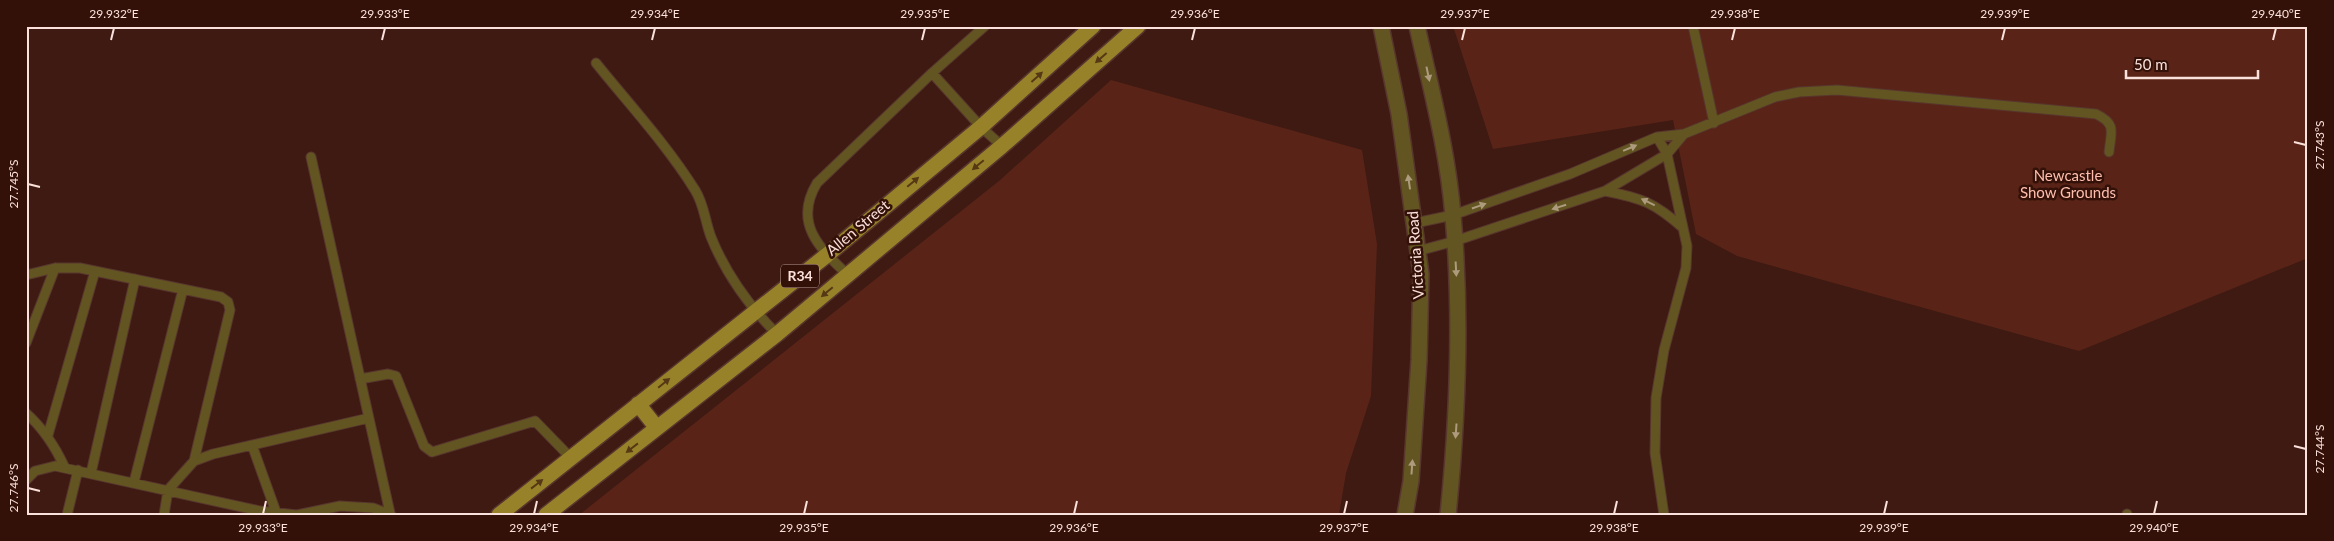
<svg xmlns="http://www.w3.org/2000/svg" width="2334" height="541" font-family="Lato,sans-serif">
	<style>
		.green { fill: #592417 }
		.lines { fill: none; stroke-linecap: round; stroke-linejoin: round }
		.lane-casing { stroke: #58362e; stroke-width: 11 }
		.street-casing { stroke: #58362e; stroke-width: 18 }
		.primary-casing { stroke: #58362e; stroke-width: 18 }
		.lane { stroke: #625521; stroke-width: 9 }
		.street { stroke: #625521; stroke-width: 15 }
		.primary { stroke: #988229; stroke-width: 15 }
		.oneway { fill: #563914 }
		.oneway2 { fill: #ae9b7e }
		.ticks { fill: none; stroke: #fbe1db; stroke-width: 2 }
		.labels { text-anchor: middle; stroke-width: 5; stroke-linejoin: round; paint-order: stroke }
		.shield { fill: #331108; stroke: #bfa39c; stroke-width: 1 }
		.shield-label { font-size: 14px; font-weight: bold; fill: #fbe1db }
		.park-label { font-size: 15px; fill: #ffbead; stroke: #331108 }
		.street-label { font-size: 15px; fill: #fbe1db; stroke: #331108 }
		.neatline { fill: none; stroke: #fbe1db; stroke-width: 2 }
		.ticks-label { font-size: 12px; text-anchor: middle; fill: #fbe1db }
	</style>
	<rect width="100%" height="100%" fill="#3e1a12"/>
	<!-- green -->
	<path class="green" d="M1453,26H2308V258L2079,351L1737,256L1696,234L1673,120L1493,149Z
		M1111,80L1362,150L1377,244L1371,396L1346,473L1339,515H579L999,181Z"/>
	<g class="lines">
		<defs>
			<path id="lane" d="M1693,26L1714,123
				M596,63C629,104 667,145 695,190C704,204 705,221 711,237C726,274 749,306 777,334
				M932,73L981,127L1002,146
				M1657,137L1667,154L1687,246L1686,268L1664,350L1656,398L1655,453L1664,515
				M311,157L390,513
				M1605,191C1642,198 1655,203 1683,228
				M1415,223L1453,215L1570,174L1657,137L1684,134L1775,97L1799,92L1837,90L2096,114C2117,124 2111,132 2109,152
				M1418,251L1455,241L1605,191L1667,154L1684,134
				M26,275L55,268H80L221,297L228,302L230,310L194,461
				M848,275C819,248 793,223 817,183L932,73L985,26
				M26,343L55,268
				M360,379L388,374L396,376L424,446L432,452L535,421L571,458
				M26,413C44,429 55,446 65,468
				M48,435L95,271
				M252,445L276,512
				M91,473L135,279
				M26,480L35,471L55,466L260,511L297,515L340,506L373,508L391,515
				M134,482L183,289
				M2127,514V515
				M67,515L78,470
				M164,515L168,490L194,461L213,454L369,418"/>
			<path id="street" d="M1381,26L1399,114L1421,274L1419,360L1411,481L1405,515
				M1417,26C1431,89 1448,152 1453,216C1462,316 1458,415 1448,515"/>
			<path id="primary" d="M638,404L657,428
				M499,515L827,255L981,127L1093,26
				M546,515L777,334L1002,146L1138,26"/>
		</defs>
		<!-- lane casing -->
		<use href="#lane" class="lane-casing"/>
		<!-- street casing -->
		<use href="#street" class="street-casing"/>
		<!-- primary casing -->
		<use href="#primary" class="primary-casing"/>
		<!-- lane -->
		<use href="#lane" class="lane"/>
		<!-- street -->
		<use href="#street" class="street"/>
		<!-- primary -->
		<use href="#primary" class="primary"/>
	</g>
	<!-- one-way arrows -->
	<defs><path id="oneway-solid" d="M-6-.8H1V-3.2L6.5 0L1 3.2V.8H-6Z" transform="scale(1.25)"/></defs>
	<g class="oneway">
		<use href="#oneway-solid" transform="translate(1101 58) rotate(139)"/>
		<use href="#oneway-solid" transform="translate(1037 77) rotate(-42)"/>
		<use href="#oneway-solid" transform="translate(978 165) rotate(140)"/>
		<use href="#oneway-solid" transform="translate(913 182) rotate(-40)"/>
		<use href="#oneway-solid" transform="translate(827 292) rotate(140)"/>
		<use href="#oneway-solid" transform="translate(664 383) rotate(-39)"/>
		<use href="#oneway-solid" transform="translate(632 448) rotate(142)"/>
		<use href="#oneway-solid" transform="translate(537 484) rotate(-38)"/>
	</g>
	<g class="oneway2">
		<use href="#oneway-solid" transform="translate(1428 74) rotate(78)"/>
		<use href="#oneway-solid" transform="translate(1630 148) rotate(-23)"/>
		<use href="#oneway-solid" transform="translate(1409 182) rotate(-98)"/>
		<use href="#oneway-solid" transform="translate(1648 202) rotate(-154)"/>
		<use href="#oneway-solid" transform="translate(1479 206) rotate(-19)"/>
		<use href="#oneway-solid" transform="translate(1559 207) rotate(162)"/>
		<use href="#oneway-solid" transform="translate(1456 269) rotate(87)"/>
		<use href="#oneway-solid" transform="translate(1456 431) rotate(94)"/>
		<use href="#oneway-solid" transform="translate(1412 467) rotate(-86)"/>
	</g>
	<!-- ticks -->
	<path class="ticks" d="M111,40L114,28M382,40L385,28M652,40L655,28M922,40L925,28M1192,40L1195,28M1462,40L1465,28M1732,40L1735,28M2002,40L2005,28M2273,40L2276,28M2294,142L2306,145M28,184L40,187M2294,446L2306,449M28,488L40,491M263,514L266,501M534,514L537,501M804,514L807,501M1074,514L1077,501M1344,514L1347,501M1614,514L1617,501M1884,514L1887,501M2154,514L2157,501"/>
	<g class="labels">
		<!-- shield labels -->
		<rect class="shield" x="781" y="264.5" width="38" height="23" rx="4"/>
		<g class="shield-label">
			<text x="800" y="281">R34</text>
		</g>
		<!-- park labels -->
		<g class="park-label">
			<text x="2068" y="181">Newcastle<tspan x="2068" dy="17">Show Grounds</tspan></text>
		</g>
		<!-- street labels -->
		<g class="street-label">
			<text transform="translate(858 228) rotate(-40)" y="5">Allen Street</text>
			<text transform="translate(1416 255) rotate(-94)" y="5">Victoria Road</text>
		</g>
	</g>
	<!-- border -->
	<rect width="2334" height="541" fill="none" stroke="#331108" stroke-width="55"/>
	<!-- scale -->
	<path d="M2126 70v8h132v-8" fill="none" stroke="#fbe1db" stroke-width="2.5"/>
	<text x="2134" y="70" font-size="15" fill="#fbe1db" stroke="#331108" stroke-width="4" paint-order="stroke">50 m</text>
	<rect x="28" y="28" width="2278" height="486" class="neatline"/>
	<g class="ticks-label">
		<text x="114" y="18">29.932°E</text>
		<text x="385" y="18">29.933°E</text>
		<text x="655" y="18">29.934°E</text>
		<text x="925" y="18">29.935°E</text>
		<text x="1195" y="18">29.936°E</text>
		<text x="1465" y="18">29.937°E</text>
		<text x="1735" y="18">29.938°E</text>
		<text x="2005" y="18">29.939°E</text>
		<text x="2276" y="18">29.940°E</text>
		<text transform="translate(2320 145) rotate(-90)" y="4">27.743°S</text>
		<text transform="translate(14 184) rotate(-90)" y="4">27.745°S</text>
		<text transform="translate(2320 449) rotate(-90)" y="4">27.744°S</text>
		<text transform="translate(14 488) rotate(-90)" y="4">27.746°S</text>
		<text x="263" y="532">29.933°E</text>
		<text x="534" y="532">29.934°E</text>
		<text x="804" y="532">29.935°E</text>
		<text x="1074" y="532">29.936°E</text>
		<text x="1344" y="532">29.937°E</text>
		<text x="1614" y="532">29.938°E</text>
		<text x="1884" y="532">29.939°E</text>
		<text x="2154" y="532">29.940°E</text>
	</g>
</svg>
